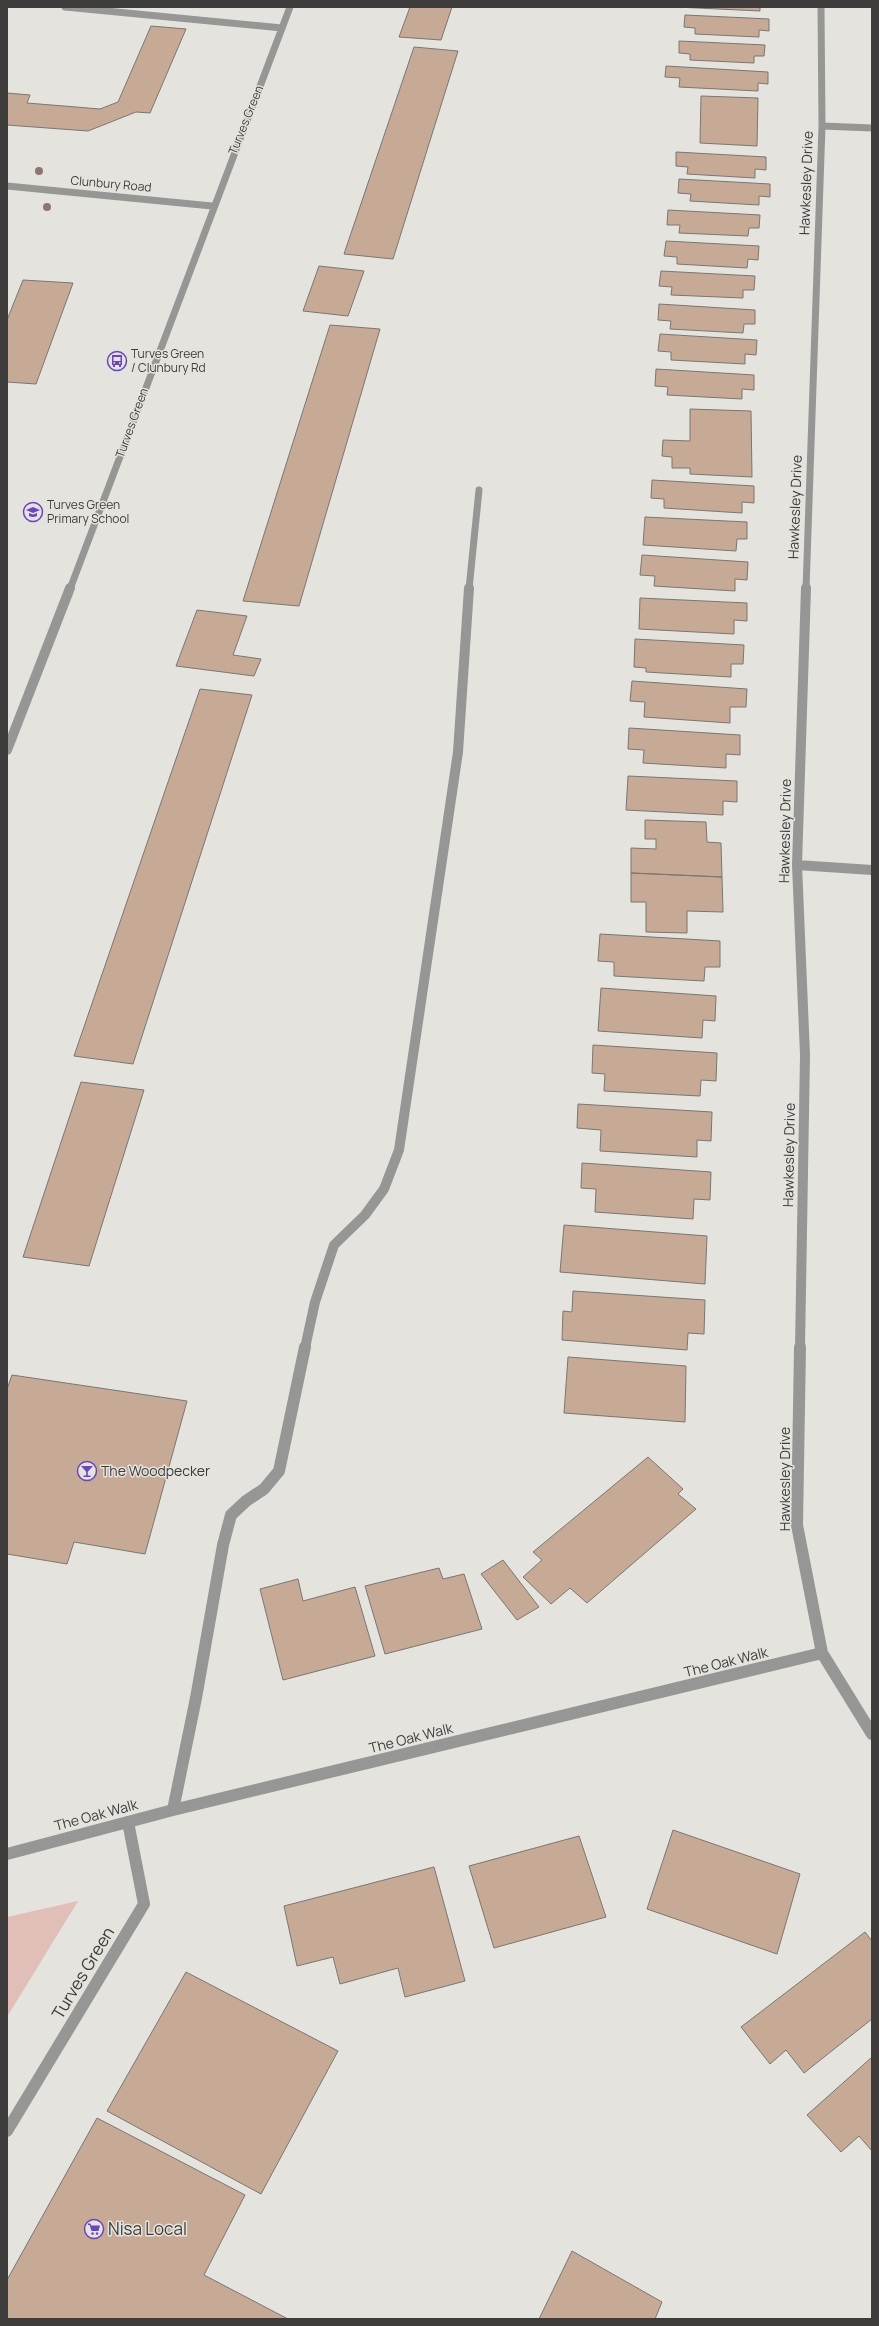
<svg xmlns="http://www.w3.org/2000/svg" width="879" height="2326" font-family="Manrope,sans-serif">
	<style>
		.green { fill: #e2beb9 }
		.building { fill: #c6aa96; stroke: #7a7673 }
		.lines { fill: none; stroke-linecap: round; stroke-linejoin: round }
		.minor-far2 { stroke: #969795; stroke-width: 7 }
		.minor-far1 { stroke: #969795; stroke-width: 10 }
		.minor { stroke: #969795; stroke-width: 12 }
		.tree { fill: #8f7470 }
		.labels { text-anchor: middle; stroke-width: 3; stroke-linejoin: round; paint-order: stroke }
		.far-street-label { font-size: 12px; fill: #3d3c3a; stroke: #e5e3de }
		.far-poi-label { font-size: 12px; fill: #3d3c3a; stroke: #e5e3de; text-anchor: start }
		.street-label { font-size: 14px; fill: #3d3c3a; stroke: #e5e3de }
		.poi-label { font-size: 14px; fill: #3d3c3a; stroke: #e5e3de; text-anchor: start }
		.near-street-label { font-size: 17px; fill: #3d3c3a; stroke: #e5e3de }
		.near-poi-label { font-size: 17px; fill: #3d3c3a; stroke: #e5e3de; text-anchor: start }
	</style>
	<rect width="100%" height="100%" fill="#e5e3de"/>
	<!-- green -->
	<path class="green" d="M78,1901L7,2017V1917Z"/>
	<!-- building -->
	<path class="building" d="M410,7H452L441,40L399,37Z
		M677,7H760V11Z
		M685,15L769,19V31L759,30V37L695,34V28L684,27Z
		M151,26L186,29L150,113L136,112L88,131L7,125V93L30,95L27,103L100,109L118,102Z
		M679,41L765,45L764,56H754V63L690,60V54L679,53Z
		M414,47L458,51L393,259L344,254Z
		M666,66L768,72V84L758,83V91L679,87L680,78L665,77Z
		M701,96L758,98L757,146L700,143Z
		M676,152L766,157V170L755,169V178L687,174L688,167L676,166Z
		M679,179L770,184V197L759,196V205L690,201L691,194L678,193Z
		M668,210L760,215L759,228H749L748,236L679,233L680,225H667Z
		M666,241L759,246L758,260L748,259L747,268L677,264V257L664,256Z
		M319,266L364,271L348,316L303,311Z
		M661,271L755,276L754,290H743V298L671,295L672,287L659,286Z
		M23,280L73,283L36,384L7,382V320Z
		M659,304L755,310V324H744L743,333L670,329L671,321L658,320Z
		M330,325L380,329L299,606L243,601Z
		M660,334L757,340L756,355L745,354V364L671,360V352L658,351Z
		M656,369L754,375V390L742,389V399L667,395L668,387L655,386Z
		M690,409L751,411L752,477L690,474V468H672V457L662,456L663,440L690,441Z
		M652,480L754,486V503L742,502V513L664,508V499L651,498Z
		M645,517L747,522V539H737L736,551L643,545Z
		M642,555L748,562L747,580L735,579V591L654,586L655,576L640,575Z
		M640,598L747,603V621L734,620V634L639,629Z
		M197,610L247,616L233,655L261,659L254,676L176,666Z
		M635,639L744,645L743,664H731V677L646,672V668L634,667Z
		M632,681L747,689L746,707H730V723L644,717L645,702L630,701Z
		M200,689L252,695L133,1064L74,1056Z
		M629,728L740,735V755L726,754V768L643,763L644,750L628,749Z
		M628,776L737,781V802L723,801V815L626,810Z
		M645,820L706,822L707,842L721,843L722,877L631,873V848L656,849V839H645Z
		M631,873L722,877L723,912L687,911V933L646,932V902H631Z
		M600,934L720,941V967H705L704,981L614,976V962L598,961Z
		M601,988L716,996L715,1021L703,1020L702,1038L598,1031Z
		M593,1045L717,1053L716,1081L701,1080L700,1096L604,1091L605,1074L592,1073Z
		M81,1082L144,1090L89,1266L23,1257Z
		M578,1104L712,1112L711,1141L697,1140V1157L600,1151L601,1130L577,1128Z
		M582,1163L711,1172L710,1200L694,1199L693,1219L595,1212L596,1189L581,1188Z
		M564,1225L707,1236L705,1284L560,1272Z
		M573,1291L705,1300L704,1334L688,1333L687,1350L562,1340L563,1311L572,1312Z
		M568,1357L686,1366L685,1422L564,1413Z
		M12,1375L187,1401L145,1554L74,1542L67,1564L7,1554V1389Z
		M648,1457L683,1489L678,1494L696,1509L587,1603L570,1588L551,1604L523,1577L542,1560L533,1552Z
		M503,1560L539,1607L517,1620L481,1574Z
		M439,1568L443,1579L464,1574L482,1629L385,1654L365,1586Z
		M298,1579L303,1601L355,1587L375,1656L283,1680L260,1589Z
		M673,1830L800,1874L777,1954L647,1909Z
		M579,1836L606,1917L494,1948L469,1866Z
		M434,1867L465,1981L405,1997L398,1968L340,1984L333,1957L297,1966L284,1906Z
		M865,1932L872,1941V2019L804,2073L786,2050L770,2064L741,2027Z
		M186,1972L338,2051L261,2194L107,2111Z
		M872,2057V2151L859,2136L841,2152L807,2115Z
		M97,2118L245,2195L204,2275L288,2319H7V2280Z
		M572,2251L662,2302L655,2319H539Z"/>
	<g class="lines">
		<!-- minor-far2 -->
		<path class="minor-far2" d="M65,7L282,28
			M822,126L872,128
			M7,186L212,206
			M70,589L290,7
			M469,589L479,490
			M806,589L822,126L821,7"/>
		<!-- minor-far1 -->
		<path class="minor-far1" d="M7,750L70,588
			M797,865L872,870
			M305,1348L315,1302L334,1245L365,1215L384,1189L399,1150L458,752L469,588
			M800,1348L805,1055L797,865L806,588"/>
		<!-- minor -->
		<path class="minor" d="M800,1347L797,1525L822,1653L872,1734
			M173,1810L196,1698L223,1545L231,1515L246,1501L264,1489L279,1471L305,1347
			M7,1854L173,1810L822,1653
			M7,2131L144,1904L128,1822"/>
	</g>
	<!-- trees -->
	<g class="tree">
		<circle cx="39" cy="171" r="4"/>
		<circle cx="47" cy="207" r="4"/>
	</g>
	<!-- icons -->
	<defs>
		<symbol id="bus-ring" viewBox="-11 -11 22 22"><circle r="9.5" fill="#e5e3de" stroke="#6c45be" stroke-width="1.5"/><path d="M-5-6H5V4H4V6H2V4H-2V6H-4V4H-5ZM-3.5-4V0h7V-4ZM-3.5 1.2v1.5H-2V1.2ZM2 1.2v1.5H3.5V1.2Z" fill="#6c45be"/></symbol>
		<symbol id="school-ring" viewBox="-11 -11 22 22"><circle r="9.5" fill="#e5e3de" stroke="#6c45be" stroke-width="1.5"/><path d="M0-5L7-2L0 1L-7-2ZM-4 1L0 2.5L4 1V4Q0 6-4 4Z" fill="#6c45be"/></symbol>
		<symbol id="bar-ring" viewBox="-11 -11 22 22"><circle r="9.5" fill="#e5e3de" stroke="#6c45be" stroke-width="1.5"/><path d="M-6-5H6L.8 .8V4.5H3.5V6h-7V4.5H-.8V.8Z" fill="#6c45be"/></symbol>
		<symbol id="supermarket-ring" viewBox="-11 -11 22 22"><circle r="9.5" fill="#e5e3de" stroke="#6c45be" stroke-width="1.5"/><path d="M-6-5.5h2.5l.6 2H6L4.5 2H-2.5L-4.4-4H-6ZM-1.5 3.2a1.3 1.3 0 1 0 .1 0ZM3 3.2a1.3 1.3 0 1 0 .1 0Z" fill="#6c45be"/></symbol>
	</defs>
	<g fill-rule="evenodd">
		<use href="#bus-ring" x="106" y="350" width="22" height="22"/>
		<use href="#school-ring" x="22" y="501" width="22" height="22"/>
		<use href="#bar-ring" x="76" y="1460" width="22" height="22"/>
		<use href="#supermarket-ring" x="83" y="2218" width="22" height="22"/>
	</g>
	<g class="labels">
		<!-- far-street labels -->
		<g class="far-street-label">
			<text transform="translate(246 120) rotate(-68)" y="4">Turves Green</text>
			<text transform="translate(111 184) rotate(5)" y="4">Clunbury Road</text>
			<text transform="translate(132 423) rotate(-70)" y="4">Turves Green</text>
		</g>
		<!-- far-poi labels -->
		<g class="far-poi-label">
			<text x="131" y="358">Turves Green<tspan x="131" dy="14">/ Clunbury Rd</tspan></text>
			<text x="47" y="509">Turves Green<tspan x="47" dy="14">Primary School</tspan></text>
		</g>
		<!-- street labels -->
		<g class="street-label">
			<text transform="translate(806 183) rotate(-88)" y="5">Hawkesley Drive</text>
			<text transform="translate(795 507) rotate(-88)" y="5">Hawkesley Drive</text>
			<text transform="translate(785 831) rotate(-89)" y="5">Hawkesley Drive</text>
			<text transform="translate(789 1155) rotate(-89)" y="5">Hawkesley Drive</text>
			<text transform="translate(785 1479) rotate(-90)" y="5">Hawkesley Drive</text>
			<text transform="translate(726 1662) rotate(-14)" y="5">The Oak Walk</text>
			<text transform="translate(411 1738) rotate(-14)" y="5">The Oak Walk</text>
			<text transform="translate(96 1815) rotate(-15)" y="5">The Oak Walk</text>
		</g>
		<!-- poi labels -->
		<g class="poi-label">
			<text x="101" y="1476">The Woodpecker</text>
		</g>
		<!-- near-street labels -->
		<g class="near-street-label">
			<text transform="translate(83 1973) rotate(-59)" y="6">Turves Green</text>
		</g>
		<!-- near-poi labels -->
		<g class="near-poi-label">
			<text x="108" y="2235">Nisa Local</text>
		</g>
	</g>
	<!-- border -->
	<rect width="879" height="2326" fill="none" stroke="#3d3c3a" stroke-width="16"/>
</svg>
